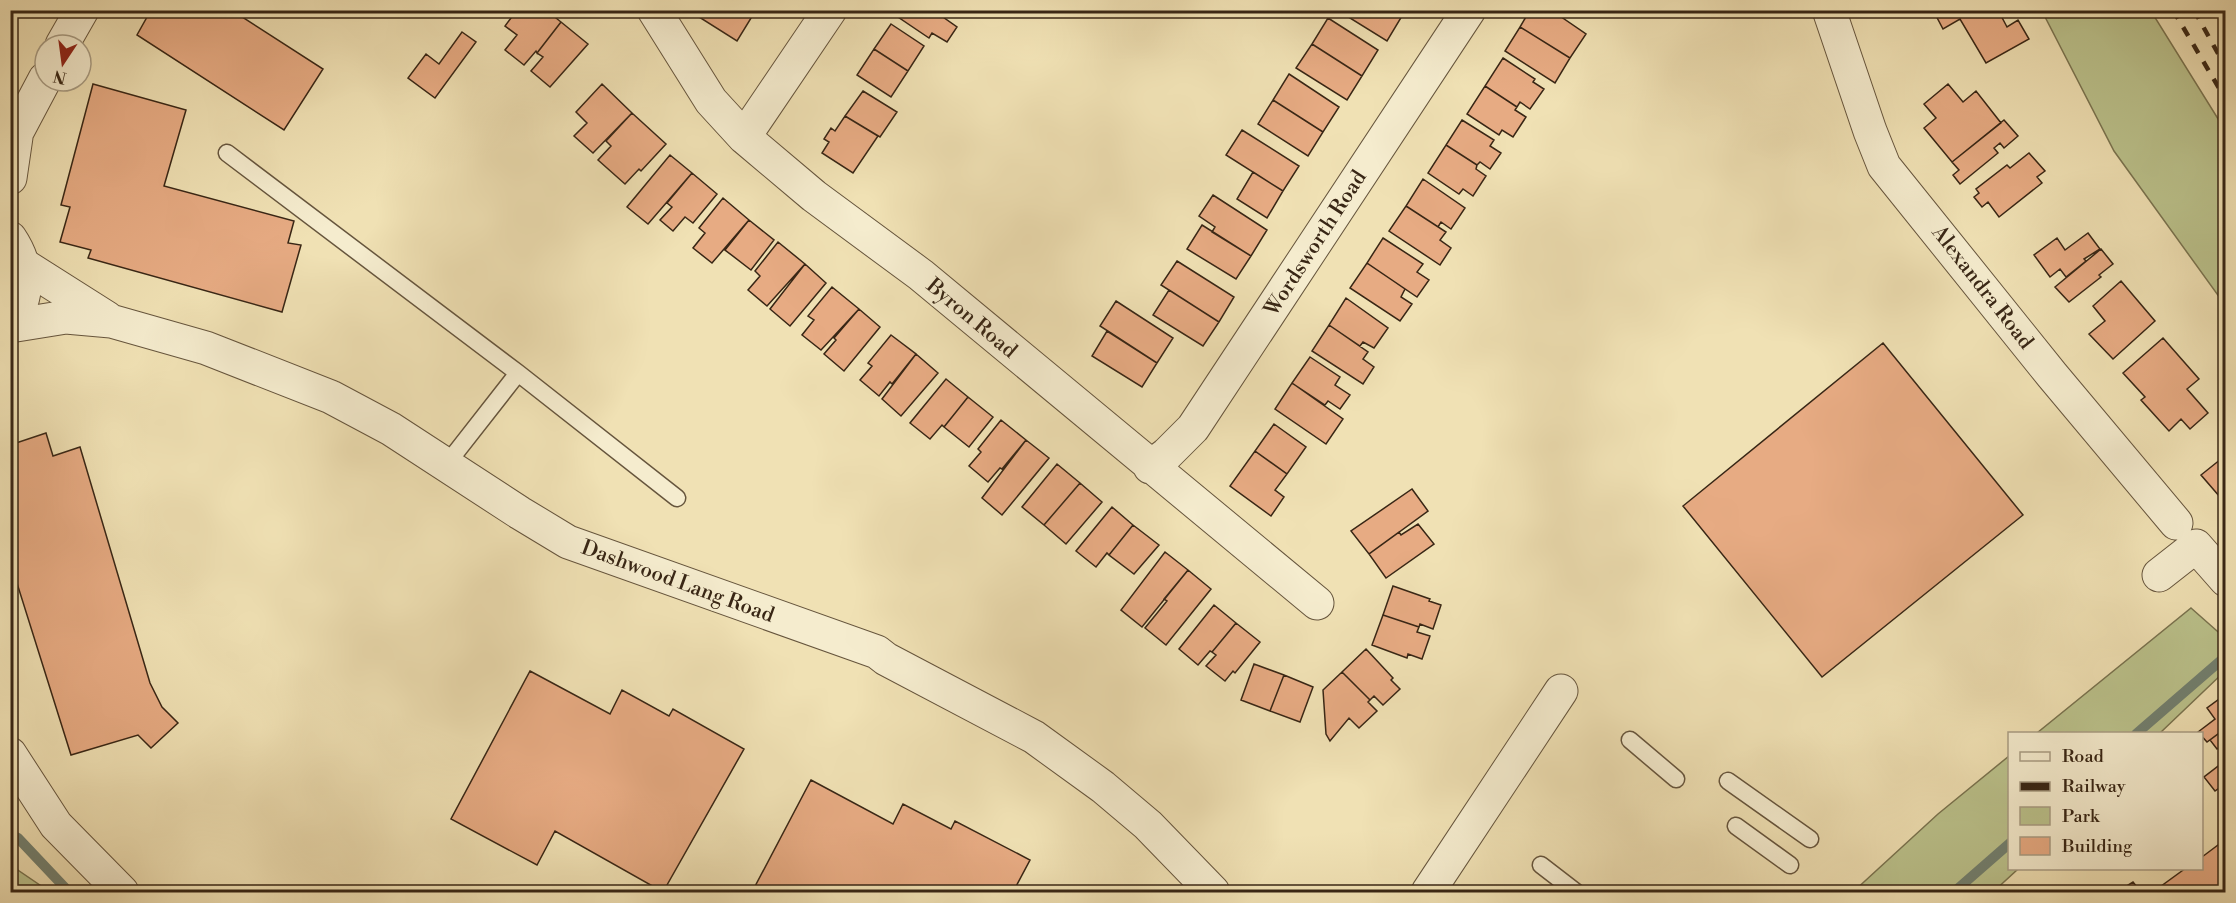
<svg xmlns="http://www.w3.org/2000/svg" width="2236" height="903" font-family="'Libre Bodoni',serif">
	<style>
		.green { fill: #bbc28c; stroke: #7a7450; stroke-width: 1.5 }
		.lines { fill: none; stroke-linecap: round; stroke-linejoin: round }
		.stream { stroke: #738171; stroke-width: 10 }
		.building { fill: #e7ab83; stroke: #382615; stroke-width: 1.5 }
		.service-casing { stroke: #66553d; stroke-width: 19 }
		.minor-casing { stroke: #66553d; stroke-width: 35 }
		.tertiary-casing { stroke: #66553d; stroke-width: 35 }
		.service { stroke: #f5ecce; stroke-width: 16 }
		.minor { stroke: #f5ecce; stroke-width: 33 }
		.tertiary { stroke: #f5ecce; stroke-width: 33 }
		.rail { stroke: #382615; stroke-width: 4.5; stroke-dasharray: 10 10; stroke-linecap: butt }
		.labels { text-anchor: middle; stroke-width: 4.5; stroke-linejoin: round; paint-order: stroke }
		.street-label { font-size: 21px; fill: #382615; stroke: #f5ecce }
	</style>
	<rect width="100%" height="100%" fill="#f0e1b4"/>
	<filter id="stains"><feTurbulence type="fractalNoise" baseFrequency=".00333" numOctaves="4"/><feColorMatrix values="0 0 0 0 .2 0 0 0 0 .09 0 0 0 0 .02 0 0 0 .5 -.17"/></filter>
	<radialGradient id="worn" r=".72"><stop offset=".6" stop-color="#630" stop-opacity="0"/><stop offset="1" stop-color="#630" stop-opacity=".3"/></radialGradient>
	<!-- green -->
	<path class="green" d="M2042,11H2151L2225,130V305L2114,151Z
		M2191,608L2225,638V671L2160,733H2037Z
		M2009,756L2010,868L2018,869L1993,892H1853L1938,814Z
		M10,862L12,866L50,892H11Z"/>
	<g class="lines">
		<!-- stream -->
		<path class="stream" d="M2136,734L2226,656
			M10,834L18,838L69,892
			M1954,892L2010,843"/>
	</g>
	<!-- building -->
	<path class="building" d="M151,10H241L239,15L323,69L284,130L137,35Z
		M517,10H546L561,22L537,53L536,51L524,65L505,50L517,35L505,26Z
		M703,10H756L737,41L699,17Z
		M898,10H945L946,12L943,17L957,27L947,42L932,33L929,38L895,15Z
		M1337,10H1393L1402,16L1387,41Z
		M1530,10H1551L1586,34L1570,58L1520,27Z
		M1933,10H1998L2007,27L2018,20L2029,39L1986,63L1960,19L1943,29Z
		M1328,18L1378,50L1362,76L1312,44Z
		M561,22L588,44L550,87L531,71L543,57L537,53Z
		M891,24L924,46L908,71L874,49Z
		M1520,27L1570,58L1555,83L1505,51Z
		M462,32L476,42L435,98L408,78L426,54L439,64Z
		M1312,44L1362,76L1347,100L1296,68Z
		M874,49L908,71L891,97L857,75Z
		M1503,58L1535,79L1533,82L1544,89L1530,109L1520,102L1517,107L1485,86Z
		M1289,74L1339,107L1323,132L1273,100Z
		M93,84L186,110L164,186L294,221L288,243L301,245L282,312L88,258L91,250L60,242L70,207L61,205Z
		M602,84L632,113L593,153L574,136L587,123L576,112Z
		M1948,84L1963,102L1976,91L2001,123L1952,162L1924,128L1936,118L1924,104Z
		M1485,86L1517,107L1515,110L1526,117L1513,137L1502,130L1499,135L1467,114Z
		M863,91L897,112L880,137L845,116Z
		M1273,100L1323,132L1308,156L1258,124Z
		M632,113L666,144L641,171L639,169L625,184L598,160L611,146L606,141Z
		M845,116L878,136L853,173L822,153L829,142L824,139L831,128L835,131Z
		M1462,120L1494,140L1490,146L1501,153L1490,169L1480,162L1477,165L1446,145Z
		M2004,120L2018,136L2004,148L2000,143L1994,148L1998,153L1960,184L1953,175L1959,170L1952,162Z
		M1242,130L1299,166L1283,191L1226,155Z
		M1446,145L1477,165L1476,169L1486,176L1473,196L1463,189L1459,194L1428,173Z
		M2029,153L2045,171L2037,177L2042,183L1999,217L1988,202L1982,207L1974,197L1979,193L1976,189L2007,165L2010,168Z
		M670,155L692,173L648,224L627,207Z
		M1253,172L1283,191L1267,218L1237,199Z
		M692,173L717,194L693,223L685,217L673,231L660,220L672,207L667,203Z
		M1423,179L1465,208L1451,229L1441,222L1438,227L1406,206Z
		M1213,195L1267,230L1251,256L1212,232L1215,227L1199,216Z
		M723,198L749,220L712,263L693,248L705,233L699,228Z
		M1406,206L1446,232L1440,240L1451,248L1440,265L1389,231Z
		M749,220L774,240L751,270L725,250Z
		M1202,225L1251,256L1236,279L1187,249Z
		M2088,233L2100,249L2084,259L2086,261L2066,277L2060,269L2050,277L2034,255L2057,238L2065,250Z
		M1383,238L1423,264L1417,272L1429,280L1417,297L1367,263Z
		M778,242L805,264L767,306L748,290L760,276L755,271Z
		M2101,249L2113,264L2099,275L2101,277L2069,302L2055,287Z
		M1177,261L1234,297L1219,322L1161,285Z
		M1367,263L1405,289L1401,297L1412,304L1400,321L1350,288Z
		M805,264L826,283L790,326L770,309Z
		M2121,281L2155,321L2113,359L2089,334L2105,321L2093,306Z
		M832,287L859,309L821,350L802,335L814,320L808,316Z
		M1169,290L1219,322L1203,346L1153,315Z
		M1346,298L1388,328L1374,348L1363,342L1360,346L1329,325Z
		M1116,301L1173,338L1157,363L1100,326Z
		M859,309L880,327L844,371L824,354L836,340L834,338Z
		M1329,325L1368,352L1363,359L1374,367L1363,384L1312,351Z
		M1107,331L1157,363L1142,387L1092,356Z
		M891,335L916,354L892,384L890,382L879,396L860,380L872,366L868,363Z
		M2163,338L2199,379L2187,389L2208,413L2190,429L2181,419L2169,431L2141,400L2145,397L2123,373Z
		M1883,343L2023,515L1822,677L1683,506Z
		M916,354L938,373L901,416L882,399Z
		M1310,357L1340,377L1335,385L1350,395L1340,409L1328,401L1325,405L1292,383Z
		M946,379L968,397L944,427L942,425L930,439L910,423Z
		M1292,383L1343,419L1326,444L1275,409Z
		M968,397L993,417L969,447L944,427Z
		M1001,420L1026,440L1002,469L1000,468L988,482L969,466L981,452L978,449Z
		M1274,424L1306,447L1287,474L1255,451Z
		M46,433L53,456L80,447L150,683L162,707L178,723L151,748L138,735L71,755L10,561V445Z
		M1026,440L1049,458L1002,515L982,498Z
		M1255,451L1287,474L1275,490L1284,497L1271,516L1230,486Z
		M2226,455V504L2201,475Z
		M1057,464L1080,483L1044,525L1022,507Z
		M1080,483L1102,502L1066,544L1044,525Z
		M1412,489L1428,511L1369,554L1351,531Z
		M1112,507L1133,525L1109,555L1107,553L1096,567L1076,551Z
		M1418,524L1434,544L1386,578L1369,554L1399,532L1401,535Z
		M1133,525L1159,545L1134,574L1109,555Z
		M1165,552L1188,570L1142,627L1121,610Z
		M1188,570L1211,589L1166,645L1145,628L1167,601L1164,599Z
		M1393,586L1430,599L1429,601L1441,605L1433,629L1420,624L1419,627L1383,615Z
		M1214,605L1236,623L1212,652L1210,651L1198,665L1179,649Z
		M1383,615L1419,627L1417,632L1430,636L1422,659L1408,654L1407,658L1372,645Z
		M1236,623L1260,642L1235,673L1233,671L1225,681L1206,666L1216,655L1212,652Z
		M1366,649L1393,678L1391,680L1400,689L1383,705L1374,696L1370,700L1342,672Z
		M1254,664L1284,675L1270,711L1241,700Z
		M530,671L610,714L622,690L669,716L673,709L744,749L663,892L555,831L537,865L451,819Z
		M1342,672L1370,700L1368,702L1377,711L1359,728L1349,718L1330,741L1326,734L1323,690Z
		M1284,675L1313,687L1300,722L1270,711Z
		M2226,694V728L2207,742L2198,732L2215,719L2207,708Z
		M2226,728V754L2220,747L2217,749L2210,740Z
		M2226,760V783L2215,791L2204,777Z
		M811,780L893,824L903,804L951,829L955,821L1030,860L1013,892H752Z
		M2226,839V892H2153L2186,868H2202V857Z
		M2133,882L2141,892H2117Z"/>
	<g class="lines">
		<defs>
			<path id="service" d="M227,153L518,373L677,498
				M446,465L518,373
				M1630,740L1676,779
				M1728,781L1810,839
				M1736,826L1790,865
				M1541,865L1576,892"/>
			<path id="minor" d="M654,10L711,101L744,137L814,196L921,275L1317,603
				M1829,10L1870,131L1884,166L2052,375L2176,523
				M62,45L82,10
				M744,137L830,10
				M10,145L45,79
				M10,178L16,137
				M25,266L107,318
				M10,326L66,317L111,321L206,348L331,397L391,429L520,513L568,542L877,652L886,659L1034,737L1103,787L1148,825L1213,892
				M1150,467L1167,454L1193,428L1469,10
				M2159,575L2196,546L2226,580
				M1428,892L1561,691"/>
			<path id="tertiary" d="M10,238C29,266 30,297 10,324
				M10,754L56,825L122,892"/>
		</defs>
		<!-- service casing -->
		<use href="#service" class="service-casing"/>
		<!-- minor casing -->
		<use href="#minor" class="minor-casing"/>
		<!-- tertiary casing -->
		<use href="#tertiary" class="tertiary-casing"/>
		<!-- service -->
		<use href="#service" class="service"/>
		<!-- minor -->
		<use href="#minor" class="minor"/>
		<!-- tertiary -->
		<use href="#tertiary" class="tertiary"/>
		<!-- rail -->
		<path class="rail" d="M2173,10L2226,100
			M2194,10L2226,68"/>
	</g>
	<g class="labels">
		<!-- street labels -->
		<g class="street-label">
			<text transform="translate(1315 243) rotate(-57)" y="7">Wordsworth Road</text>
			<text transform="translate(1983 287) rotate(52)" y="7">Alexandra Road</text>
			<text transform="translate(972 318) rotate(40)" y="7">Byron Road</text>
			<text transform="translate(678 581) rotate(20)" y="7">Dashwood Lang Road</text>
		</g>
	</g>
	<!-- margin -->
	<rect width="2236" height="903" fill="none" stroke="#f0e1b4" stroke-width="36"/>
	<rect x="12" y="12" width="2212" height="879" fill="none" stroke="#382615" stroke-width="3"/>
	<rect x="18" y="18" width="2200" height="867" fill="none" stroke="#382615" stroke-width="1.5"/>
	<!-- legend -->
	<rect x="2008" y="732" width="195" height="138" fill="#f5ecce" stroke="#a99d84" stroke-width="1.5"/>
	<rect x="2020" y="752" width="30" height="9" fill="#f5ecce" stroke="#a99d84" stroke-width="1.5"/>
	<text x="2062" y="762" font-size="18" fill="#382615">Road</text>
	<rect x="2020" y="782" width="30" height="9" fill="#382615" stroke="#a99d84" stroke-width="1.5"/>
	<text x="2062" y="792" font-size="18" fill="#382615">Railway</text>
	<rect x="2020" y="807" width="30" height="18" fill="#bbc28c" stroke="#a99d84" stroke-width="1.5"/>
	<text x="2062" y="822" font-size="18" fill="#382615">Park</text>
	<rect x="2020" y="837" width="30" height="18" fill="#e7ab83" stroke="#a99d84" stroke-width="1.5"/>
	<text x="2062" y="852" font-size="18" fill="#382615">Building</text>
	<!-- north arrow -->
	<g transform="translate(63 63) rotate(193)"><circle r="28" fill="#f5ecce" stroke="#a99d84" stroke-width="1.5"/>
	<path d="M0-4.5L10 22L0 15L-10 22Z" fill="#8f2418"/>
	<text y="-9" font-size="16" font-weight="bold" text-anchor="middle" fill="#382615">N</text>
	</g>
	<rect width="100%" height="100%" filter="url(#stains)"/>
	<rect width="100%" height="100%" fill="url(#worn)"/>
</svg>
